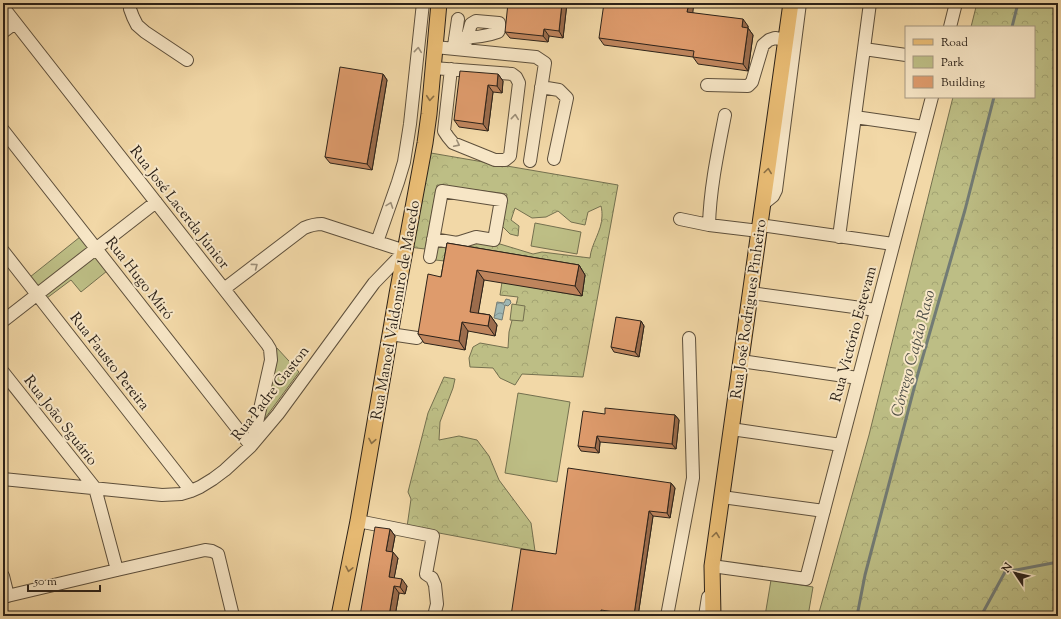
<svg xmlns="http://www.w3.org/2000/svg" width="1061" height="619" font-family="'Sorts Mill Goudy',serif">
	<style>
		.forest { fill: url(#forest-crowns); stroke: #74704f }
		.park { fill: #bdbe85; stroke: #74704f }
		.water { fill: url(#water-waves); stroke: #727b75 }
		.lines { fill: none; stroke-linecap: round; stroke-linejoin: round }
		.stream { stroke: #727b75; stroke-width: 3 }
		.minor-casing { stroke: #5e503c; stroke-width: 14 }
		.major-casing { stroke: #2c2219; stroke-width: 17 }
		.minor { stroke: #f7e6c6; stroke-width: 12 }
		.major { stroke: #e9bc74; stroke-width: 15 }
		.wall { fill: #bf855d; stroke: #2c2219 }
		.shaded-wall { fill: #9b6c4c; stroke: #2c2219 }
		.building { fill: #de9b6c; stroke: #2c2219 }
		.oneway { stroke: #9c8e78 }
		.oneway2 { stroke: #8a6f46 }
		.labels { text-anchor: middle; stroke-width: 4; stroke-linejoin: round; paint-order: stroke }
		.street-label { font-size: 15px; fill: #2c2219; stroke: #f7e6c6 }
		.water-label { font-size: 16px; font-style: italic; fill: #4f4f47; stroke: #f7e6c6 }
	</style>
	<defs>
		<pattern id="forest-crowns" width="20" height="18" patternUnits="userSpaceOnUse"><rect width="20" height="18" fill="#bdbe85"/><path d="M2 6a3 3 0 1 1 6 0M12 15a3 3 0 1 1 6 0" fill="none" stroke="#a3a372"/></pattern>
		<pattern id="water-waves" width="16" height="10" patternUnits="userSpaceOnUse"><rect width="16" height="10" fill="#a0b7b3"/><path d="M0 5q4-4 8 0t8 0" fill="none" stroke="#839491"/></pattern>
	</defs>
	<rect width="100%" height="100%" fill="#f2d8a7"/>
	<filter id="stains"><feTurbulence type="fractalNoise" baseFrequency=".005" numOctaves="4"/><feColorMatrix values="0 0 0 0 .2 0 0 0 0 .09 0 0 0 0 .02 0 0 0 .5 -.17"/></filter>
	<radialGradient id="worn" r=".72"><stop offset=".6" stop-color="#630" stop-opacity="0"/><stop offset="1" stop-color="#630" stop-opacity=".3"/></radialGradient>
	<!-- forest -->
	<path class="forest" d="M977,3H1058V616H818L869,435L953,97H1034V27H971Z
		M425,152L618,185L583,377L522,374L515,385L500,378L493,368L470,367L469,358L473,347L480,343L508,348L509,332L518,297L500,295L502,282L581,296L585,275L435,260L439,243L476,240L500,244L533,254L542,252L590,258C591,244 602,231 602,216C602,213 602,210 601,206L588,212L585,225L571,222L558,211L546,217L532,218L515,208L511,220L519,226L518,236L510,234L502,226L507,194L437,185L425,249L409,247Z
		M444,377L455,379L453,388L440,422L439,440L459,436L477,440L489,456L499,480L531,523L535,551L407,527L411,499L408,492L428,413Z"/>
	<!-- park -->
	<path class="park" d="M535,223L581,232L577,254L531,246Z
		M80,237L107,271L81,292L71,280L47,298L30,277Z
		M512,304L525,306L523,321L510,320Z
		M277,348L299,372L263,421Z
		M518,393L570,402L557,482L505,473Z
		M771,580L813,587L808,616H765Z"/>
	<!-- water -->
	<path class="water" d="M506,299L510,300L511,303L508,306L505,305L502,320L494,318L497,302L504,303Z"/>
	<g class="lines">
		<!-- stream -->
		<path class="stream" d="M1012,27L1018,3
			M857,616L865,575L917,377L965,210L994,97
			M981,616L1005,572L1058,562"/>
		<defs>
			<path id="minor" d="M130,3V9L133,17L137,25L145,32L187,60
				M3,7L267,344L270,349L271,360L252,445
				M950,27L956,3
				M3,32L15,23
				M455,38C470,38 485,37 498,32L500,28L499,23L476,21L471,24L464,49
				M454,46L458,19
				M435,47L536,57L545,63L530,161
				M864,49L906,55
				M433,68L512,74L516,77L519,83L510,156L505,160H495L453,143L448,137L444,131L451,69
				M707,85L748,86L752,82L763,45L769,40L775,38L786,40
				M541,87L559,90L567,98L554,159
				M855,117L924,127
				M3,130L251,446
				M763,204L773,196L776,190L800,3
				M680,219L709,225L759,231
				M709,225C710,188 718,151 725,115
				M760,225L893,244
				M839,237L870,3
				M377,242L398,182L404,162L410,124L423,3
				M3,251L191,491
				M430,257L442,191L501,200L494,240L476,237L457,243L433,239
				M751,293L876,310
				M3,321L156,202
				M390,334L417,338
				M741,361L858,378
				M3,372L95,488L117,570
				M731,429L841,445
				M3,479L162,495L181,494L191,491L200,487L213,479L225,470L251,446L278,414L374,283L405,251L322,224C315,224 311,225 304,228L224,289
				M722,497L824,511
				M358,521L433,536L426,574L432,578L435,585L437,604L434,616
				M711,573L712,566L806,579L932,97
				M3,576L8,596
				M3,597L117,570L205,550L212,551L218,554L233,616
				M667,616L693,478L689,338
				M705,616L708,597"/>
			<path id="major" d="M339,616L358,521L397,294L425,143L429,114L439,3
				M713,616L712,566L791,3"/>
		</defs>
		<!-- minor casing -->
		<use href="#minor" class="minor-casing"/>
		<!-- major casing -->
		<use href="#major" class="major-casing"/>
		<!-- minor -->
		<use href="#minor" class="minor"/>
		<!-- major -->
		<use href="#major" class="major"/>
	</g>
	<!-- wall -->
	<path class="wall" d="M567,3L563,38L549,36L548,42L510,38L505,32Z
		M708,3H724V5Z
		M693,13L748,26V28L753,35L748,71L698,64L693,57L604,45L599,38Z
		M383,74L387,80L372,170L330,163L325,157Z
		M498,74L503,81L502,93L493,92L488,131L459,127L454,120Z
		M447,243L579,265L585,275L582,296L484,280L478,313L490,315L497,325L495,336L468,331L465,350L424,343L418,334L441,277Z
		M641,321L644,326L639,357L614,352L611,347Z
		M605,414L675,415L679,420L676,449L600,442L599,453L581,451L578,446Z
		M671,483L675,488L670,518L653,516L638,616H609L605,615L556,554Z
		M390,529L395,536L392,552L398,558L394,578L407,586L405,594L399,593L395,616Z"/>
	<!-- shaded-wall -->
	<path class="shaded-wall" d="M562,3H567L563,38L559,31Z
		M689,3H694L692,19L687,12Z
		M743,19L748,26L747,34L742,27Z
		M748,28L753,35L748,71L743,64Z
		M544,29L549,36L548,42L543,36Z
		M383,74L387,80L372,170L367,164Z
		M498,74L503,81L502,93L497,86Z
		M488,85L493,92L488,131L483,124Z
		M579,265L585,275L582,296L575,286Z
		M477,270L484,280L477,321L470,312Z
		M490,315L497,325L495,336L488,326Z
		M641,321L644,326L639,357L635,352Z
		M462,322L468,331L465,350L459,341Z
		M675,415L679,420L676,449L672,444Z
		M597,436L600,442L599,453L595,448Z
		M671,483L675,488L670,518L667,513Z
		M649,511L653,516L638,616H635L634,615Z
		M390,529L395,536L391,557L386,551Z
		M393,552L398,558L393,584L389,577Z
		M402,579L407,586L405,594L400,587Z
		M394,586L399,593L395,616H389Z
		M601,610L605,615V616H600Z"/>
	<!-- building -->
	<path class="building" d="M508,3H562L559,31L544,29L543,36L505,32Z
		M604,3H689L687,12L743,19L742,27L748,28L743,64L693,57L694,51L599,38Z
		M340,67L383,74L367,164L325,157Z
		M460,71L498,74L497,86L488,85L483,124L454,120Z
		M447,243L579,265L575,286L477,270L470,312L490,315L488,326L462,322L459,341L418,334L428,274L441,277Z
		M616,317L641,321L635,352L611,347Z
		M605,408L675,415L672,444L597,436L595,448L578,446L583,411L605,414Z
		M568,468L671,483L667,513L649,511L634,615L601,610L600,616H511L521,549L556,554Z
		M375,527L390,529L386,551L393,552L389,577L402,579L400,587L394,586L389,616H360Z"/>
	<!-- one-way arrows -->
	<defs><path id="oneway-chevron" d="M-2-3.5L2.5 0L-2 3.5" fill="none" stroke-width="1.6" stroke-linecap="round" stroke-linejoin="round"/></defs>
	<g class="oneway">
		<use href="#oneway-chevron" transform="translate(418 50) rotate(-84)"/>
		<use href="#oneway-chevron" transform="translate(515 117) rotate(-84)"/>
		<use href="#oneway-chevron" transform="translate(457 144) rotate(26)"/>
		<use href="#oneway-chevron" transform="translate(390 205) rotate(-70)"/>
		<use href="#oneway-chevron" transform="translate(255 266) rotate(-37)"/>
	</g>
	<g class="oneway2">
		<use href="#oneway-chevron" transform="translate(430 98) rotate(95)"/>
		<use href="#oneway-chevron" transform="translate(768 171) rotate(-82)"/>
		<use href="#oneway-chevron" transform="translate(372 441) rotate(100)"/>
		<use href="#oneway-chevron" transform="translate(716 535) rotate(-82)"/>
		<use href="#oneway-chevron" transform="translate(349 569) rotate(102)"/>
	</g>
	<g class="labels">
		<!-- street labels -->
		<g class="street-label">
			<text transform="translate(180 207) rotate(52)" y="5">Rua José Lacerda Júnior</text>
			<text transform="translate(140 278) rotate(52)" y="5">Rua Hugo Miró</text>
			<text transform="translate(748 309) rotate(-82)" y="5">Rua José Rodrigues Pinheiro</text>
			<text transform="translate(395 310) rotate(-80)" y="5">Rua Manoel Valdomiro de Macedo</text>
			<text transform="translate(853 334) rotate(-75)" y="5">Rua Victório Estevam</text>
			<text transform="translate(110 361) rotate(52)" y="5">Rua Fausto Pereira</text>
			<text transform="translate(270 393) rotate(-52)" y="5">Rua Padre Gaston</text>
			<text transform="translate(61 420) rotate(52)" y="5">Rua João Sguário</text>
		</g>
		<!-- water labels -->
		<g class="water-label">
			<text transform="translate(912 353) rotate(-75)" y="6">Córrego Capão Raso</text>
		</g>
	</g>
	<!-- margin -->
	<rect width="1061" height="619" fill="none" stroke="#f2d8a7" stroke-width="16"/>
	<rect x="4" y="4" width="1053" height="611" fill="none" stroke="#2c2219" stroke-width="2"/>
	<rect x="8" y="8" width="1045" height="603" fill="none" stroke="#2c2219"/>
	<!-- legend -->
	<rect x="905" y="26" width="130" height="72" fill="#f7e6c6" stroke="#a69881"/>
	<rect x="913" y="39" width="20" height="6" fill="#e9bc74" stroke="#a69881"/>
	<text x="941" y="46" font-size="12" fill="#2c2219">Road</text>
	<rect x="913" y="56" width="20" height="12" fill="#bdbe85" stroke="#a69881"/>
	<text x="941" y="66" font-size="12" fill="#2c2219">Park</text>
	<rect x="913" y="76" width="20" height="12" fill="#de9b6c" stroke="#a69881"/>
	<text x="941" y="86" font-size="12" fill="#2c2219">Building</text>
	<!-- north arrow -->
	<g transform="translate(1015 573) rotate(305)" stroke="#f7e6c6" stroke-width="3" paint-order="stroke">
	<path d="M0-3L7 15L0 10L-7 15Z" fill="#2c2219"/>
	<text y="-6" font-size="11" font-weight="bold" text-anchor="middle" fill="#2c2219">N</text>
	</g>
	<!-- scale -->
	<path d="M28 585v6h72v-6" fill="none" stroke="#2c2219" stroke-width="2"/>
	<text x="34" y="585" font-size="12" fill="#2c2219" stroke="#f7e6c6" stroke-width="3" paint-order="stroke">50 m</text>
	<rect width="100%" height="100%" filter="url(#stains)"/>
	<rect width="100%" height="100%" fill="url(#worn)"/>
</svg>
